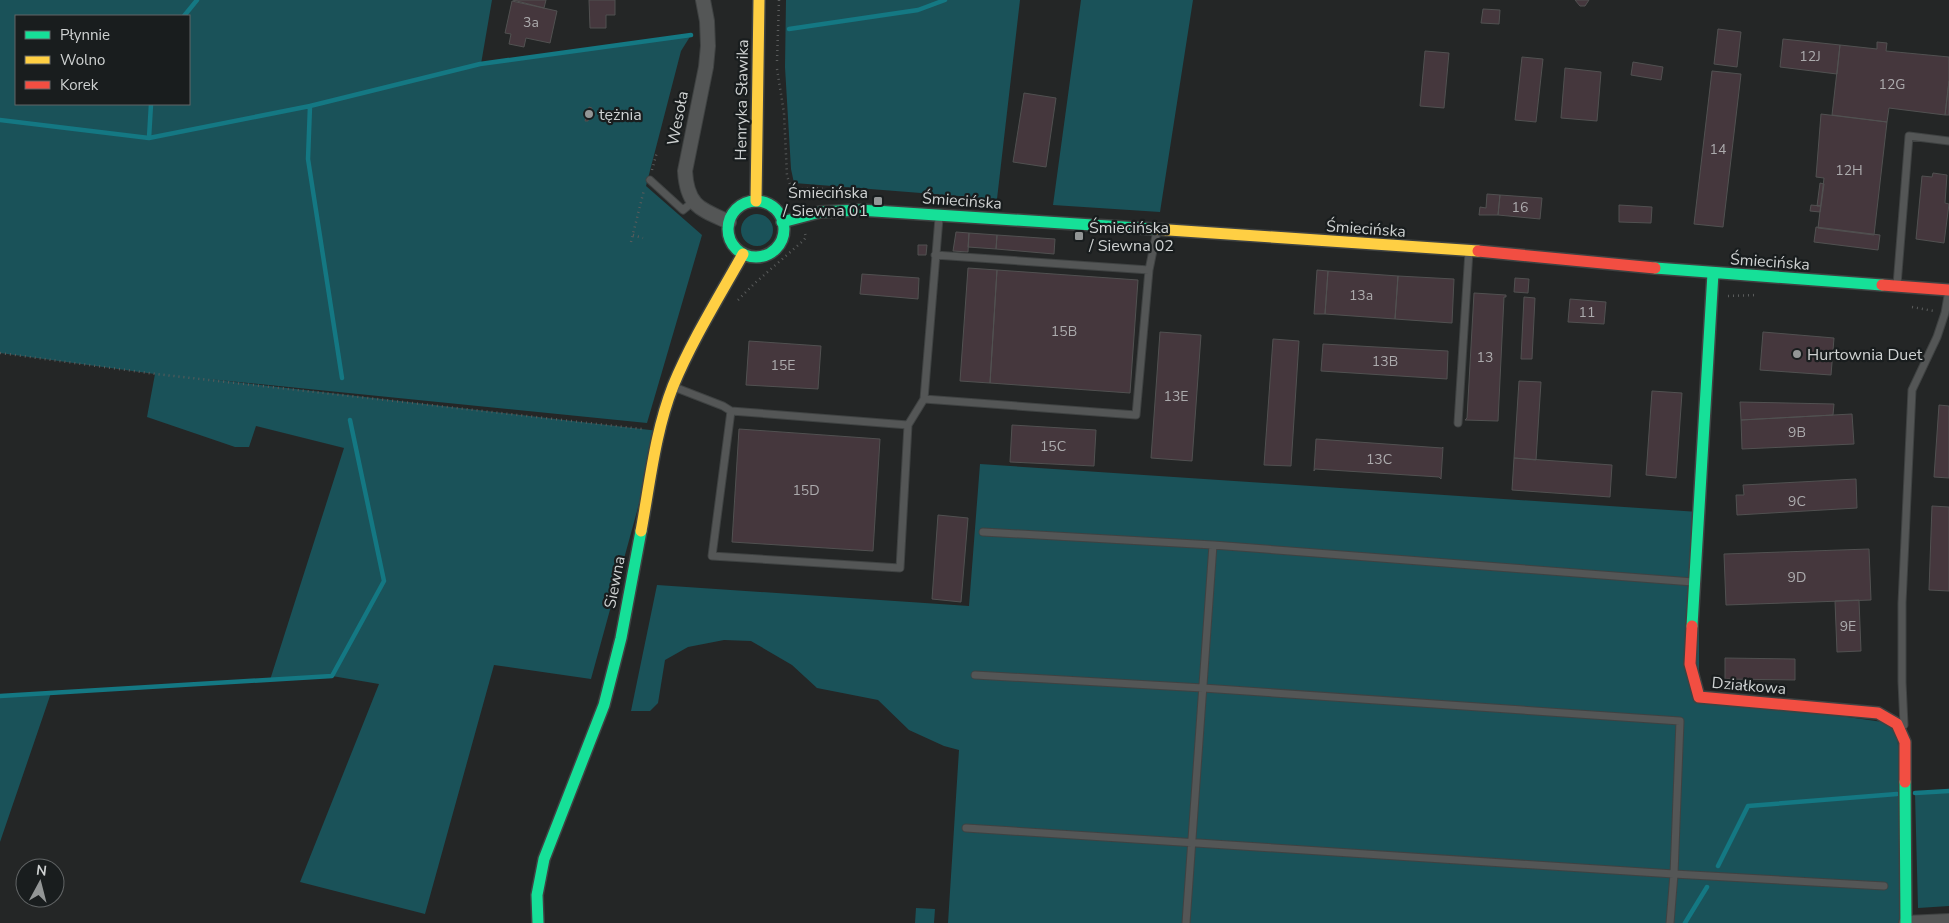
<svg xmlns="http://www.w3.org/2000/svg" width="1949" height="923" font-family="'Nunito Sans',sans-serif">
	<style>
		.green { fill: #1a5259; fill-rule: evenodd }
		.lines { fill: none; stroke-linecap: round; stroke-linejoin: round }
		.stream { stroke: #147883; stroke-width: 4.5 }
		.building { fill: #45373d; stroke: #515151 }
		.lane-casing { stroke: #3f4242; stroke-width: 9 }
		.street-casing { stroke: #3f4242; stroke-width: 16 }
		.fast-casing { stroke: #3f4242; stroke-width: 14 }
		.slow-casing { stroke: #3f4242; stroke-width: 14 }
		.jam-casing { stroke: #3f4242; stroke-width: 14 }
		.path { stroke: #5a5c5c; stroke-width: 2.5; stroke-dasharray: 1 4; stroke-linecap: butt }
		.lane { stroke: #545656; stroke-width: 7 }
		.street { stroke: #545656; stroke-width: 14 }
		.fast { stroke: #16e098; stroke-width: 11 }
		.slow { stroke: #ffcf43; stroke-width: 11 }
		.jam { stroke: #f24e42; stroke-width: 11 }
		.poi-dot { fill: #939696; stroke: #191d1e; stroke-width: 2 }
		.labels { text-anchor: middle; stroke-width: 4.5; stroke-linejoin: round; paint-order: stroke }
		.number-label { font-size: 14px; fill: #acabad }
		.street-label { font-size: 16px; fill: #cfd2d2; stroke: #191d1e }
		.poi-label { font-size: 16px; fill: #cfd2d2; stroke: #191d1e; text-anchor: start }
	</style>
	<rect width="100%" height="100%" fill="#242626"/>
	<!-- green -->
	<path class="green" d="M0,0H492L481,64L691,35L681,51L646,186L702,235L647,423L208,379L659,431L591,679L494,665L425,914L300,882L379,684L332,676L270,680L344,448L256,426L249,447H235L147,417L155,374L0,353ZM16,16H189V104H16Z
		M786,0H1020L997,199L794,183L791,169L785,67Z
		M1081,0H1193L1160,212L1053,205Z
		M741 230a16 16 0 1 1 32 0a16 16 0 1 1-32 0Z
		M980,464L1699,512V696L1897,724L1906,923H948L959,750L944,746L909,730L878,700L817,688L792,665L751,641L724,640L688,647L665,660L658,703L650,711H631L657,585L969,606Z
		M51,693L0,842V696Z
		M1949,791V906L1918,908L1915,793Z
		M916,908L935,909L934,923H915Z"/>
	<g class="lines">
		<!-- stream -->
		<path class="stream" d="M184,16L197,0
			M789,29L918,10L945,0
			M0,120L149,138L310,106
			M149,138L151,104
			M342,378L308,159L310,106L480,64L691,35
			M0,696L332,676L384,581L350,420
			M1915,793L1949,791
			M1718,866L1748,806L1897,794
			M1685,923L1707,887"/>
	</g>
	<!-- building -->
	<path class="building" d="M513,0H546L544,8Z
		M589,0H615V15H606V28H590Z
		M1575,0H1589L1585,6H1580Z
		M512,1L557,11L550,43L526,38L524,47L509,44L511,34L505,33Z
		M1483,9L1500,10L1499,24L1481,23Z
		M1718,29L1741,32L1737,67L1714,64Z
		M1783,39L1840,45L1837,74L1780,67Z
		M1877,42L1887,43L1886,51L1949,57V81L1945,115L1889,108L1887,122L1832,115L1840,45L1877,49Z
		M1425,51L1449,53L1444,108L1420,106Z
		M1522,57L1543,59L1536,122L1515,120Z
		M1633,62L1663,67L1661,80L1631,75Z
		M1565,68L1601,72L1597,121L1561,118Z
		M1712,71L1741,74L1723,227L1694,224Z
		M1949,81V115H1945Z
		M1024,93L1056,98L1046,167L1013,162Z
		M589,107L592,108L588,121H585Z
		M1821,114L1887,122L1874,235L1818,228L1824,178L1816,177Z
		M1933,173L1947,175L1945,203L1949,204L1944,243L1916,239L1922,176L1932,177Z
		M1820,183L1824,184L1821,206H1817Z
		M1487,194L1500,195L1498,215H1479L1480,207L1486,208Z
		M1500,195L1542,198L1540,219L1498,215Z
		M1619,205L1652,207L1651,223L1619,222Z
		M1811,205L1821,206L1820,212L1810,211Z
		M1816,227L1880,235L1878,250L1814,242Z
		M956,232L969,233L968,252L953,251Z
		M969,233L997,235L996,249L968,247Z
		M997,235L1055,239L1054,254L996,249Z
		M918,245H927L926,255H918Z
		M968,268L997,270L990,383L960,381Z
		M997,270L1138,280L1130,393L990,383Z
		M1317,270L1328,271L1325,314H1314Z
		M1328,271L1398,276L1395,319L1325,314Z
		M862,274L919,278L918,299L860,294Z
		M1398,276L1454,279L1452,323L1395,319Z
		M1515,278L1529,279L1528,293L1514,292Z
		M1474,293L1506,295V297H1504L1498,421L1465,420L1467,418Z
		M1524,297L1535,298L1532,359H1521Z
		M1570,299L1606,302L1604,324L1568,322Z
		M1160,332L1201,335L1192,461L1151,458Z
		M1763,332L1834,338L1831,375L1760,370Z
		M1273,339L1299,341L1291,466L1264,465Z
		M749,341L821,346L818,389L746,385Z
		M1323,344L1448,351L1447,379L1321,371Z
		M1519,381L1541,382L1536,460L1514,458Z
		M1652,391L1682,393L1676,478L1646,475Z
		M1740,402L1834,404L1833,415L1741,420Z
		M1939,405L1949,406V478L1934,477Z
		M1852,414L1854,444L1742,449L1741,420Z
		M1012,425L1096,430L1094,466L1010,462Z
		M739,429L880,439L873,551L732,542Z
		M1316,439L1442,448L1443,447L1441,479L1439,477L1315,469L1314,471Z
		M1514,458L1612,465L1610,497L1512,490Z
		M1856,479L1857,508L1737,515L1736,495H1744L1743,485Z
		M1932,506L1949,507V591L1929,590Z
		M938,515L968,518L961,602L932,599Z
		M1869,549L1871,600L1726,605L1724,554Z
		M1859,600L1861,651L1837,652L1835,601Z
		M1725,658L1795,659V680L1725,679Z"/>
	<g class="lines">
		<defs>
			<path id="lane" d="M650,180L683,210L694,201
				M1149,270L1157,231
				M1897,285L1909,136L1949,141
				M674,387L723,406L731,411
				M924,399L1136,415L1149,270L935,255
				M1458,423L1469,251
				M908,425L900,568L712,556L731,411L908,425L924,399L939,218
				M983,532L1213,545
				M975,675L1203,688L1680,721L1674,874L1670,923
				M1904,725L1902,682V603L1912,390L1937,337L1945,313L1949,290
				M966,828L1674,874L1884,886
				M1186,923L1213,545L1693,582"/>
			<path id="street" d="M703,0L707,21L708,46L706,67L685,171C687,206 700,209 729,222
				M1906,923L1949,921"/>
			<path id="fast" d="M728 229a28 28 0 1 1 56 0a28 28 0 1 1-56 0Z
				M782,222L820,212L859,210L1154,229
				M1655,268L1882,285
				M1692,626L1713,273
				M1905,782L1906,923
				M538,923L537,895L544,859L604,705L621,638L641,531"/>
			<path id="slow" d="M756,201L759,0
				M1154,229L1478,251
				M641,531C650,483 655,432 673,386C692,340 719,297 743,254"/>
			<path id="jam" d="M1478,251L1655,268
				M1882,285L1949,290
				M1692,626L1690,664L1699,697L1878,713L1897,724L1905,742V782"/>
		</defs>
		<!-- lane casing -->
		<use href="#lane" class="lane-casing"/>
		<!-- street casing -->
		<use href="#street" class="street-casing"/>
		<!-- fast casing -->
		<use href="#fast" class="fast-casing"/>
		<!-- slow casing -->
		<use href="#slow" class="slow-casing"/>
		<!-- jam casing -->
		<use href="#jam" class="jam-casing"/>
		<!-- path -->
		<path class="path" d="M777,61L779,0
			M777,69L784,113L787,176L795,199
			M652,170L657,152
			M792,190L814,188L843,191
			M633,235L643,238
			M631,242L644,190
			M1728,296L1757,295
			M738,300L755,283L804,240L806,237L805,233
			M1912,307L1934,311
			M0,353L156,374L642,429"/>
		<!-- lane -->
		<use href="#lane" class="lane"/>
		<!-- street -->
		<use href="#street" class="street"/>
		<!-- fast -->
		<use href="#fast" class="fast"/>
		<!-- slow -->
		<use href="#slow" class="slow"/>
		<!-- jam -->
		<use href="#jam" class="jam"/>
	</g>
	<!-- markers -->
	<g class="poi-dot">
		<circle cx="589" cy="114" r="5"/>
		<rect x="873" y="196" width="10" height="10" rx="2.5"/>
		<rect x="1074" y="231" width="10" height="10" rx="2.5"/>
		<circle cx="1797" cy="354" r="5"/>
	</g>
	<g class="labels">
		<!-- number labels -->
		<g class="number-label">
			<text x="531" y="27">3a</text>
			<text x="1810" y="61">12J</text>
			<text x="1892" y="89">12G</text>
			<text x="1718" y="154">14</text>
			<text x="1849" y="175">12H</text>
			<text x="1520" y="212">16</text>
			<text x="1361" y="300">13a</text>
			<text x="1587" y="317">11</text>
			<text x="1064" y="336">15B</text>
			<text x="1485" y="362">13</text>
			<text x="1385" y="366">13B</text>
			<text x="783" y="370">15E</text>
			<text x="1176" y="401">13E</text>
			<text x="1797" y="437">9B</text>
			<text x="1053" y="451">15C</text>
			<text x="1379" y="464">13C</text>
			<text x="806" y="495">15D</text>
			<text x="1797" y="506">9C</text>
			<text x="1797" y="582">9D</text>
			<text x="1848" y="631">9E</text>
		</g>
		<!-- street labels -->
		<g class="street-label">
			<text transform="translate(741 100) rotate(-89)" y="6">Henryka Sławika</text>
			<text transform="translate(677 118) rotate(-79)" y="6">Wesoła</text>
			<text transform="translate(962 200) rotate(4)" y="6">Śmiecińska</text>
			<text transform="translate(1366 228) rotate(4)" y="6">Śmiecińska</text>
			<text transform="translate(1770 261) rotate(4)" y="6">Śmiecińska</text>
			<text transform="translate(614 582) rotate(-79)" y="6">Siewna</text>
			<text transform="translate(1749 685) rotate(5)" y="6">Działkowa</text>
		</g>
		<!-- poi labels -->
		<g class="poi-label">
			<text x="599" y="120">tężnia</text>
			<text x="868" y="198" text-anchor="end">Śmiecińska<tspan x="868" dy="18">/ Siewna 01</tspan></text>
			<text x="1089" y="233">Śmiecińska<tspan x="1089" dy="18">/ Siewna 02</tspan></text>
			<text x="1807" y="360">Hurtownia Duet</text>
		</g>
	</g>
	<!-- legend -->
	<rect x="15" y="15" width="175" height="90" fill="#191d1e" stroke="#626566"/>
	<rect x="25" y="31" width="25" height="8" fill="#16e098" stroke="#626566"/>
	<text x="60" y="40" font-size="15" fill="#cfd2d2">Płynnie</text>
	<rect x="25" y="56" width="25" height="8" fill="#ffcf43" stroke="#626566"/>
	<text x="60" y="65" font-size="15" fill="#cfd2d2">Wolno</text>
	<rect x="25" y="81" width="25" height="8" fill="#f24e42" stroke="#626566"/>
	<text x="60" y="90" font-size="15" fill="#cfd2d2">Korek</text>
	<!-- north arrow -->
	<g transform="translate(40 883) rotate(7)"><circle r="24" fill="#191d1e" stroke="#626566"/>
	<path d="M0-4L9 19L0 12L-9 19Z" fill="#939696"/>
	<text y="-8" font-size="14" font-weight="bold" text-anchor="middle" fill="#cfd2d2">N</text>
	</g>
</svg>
